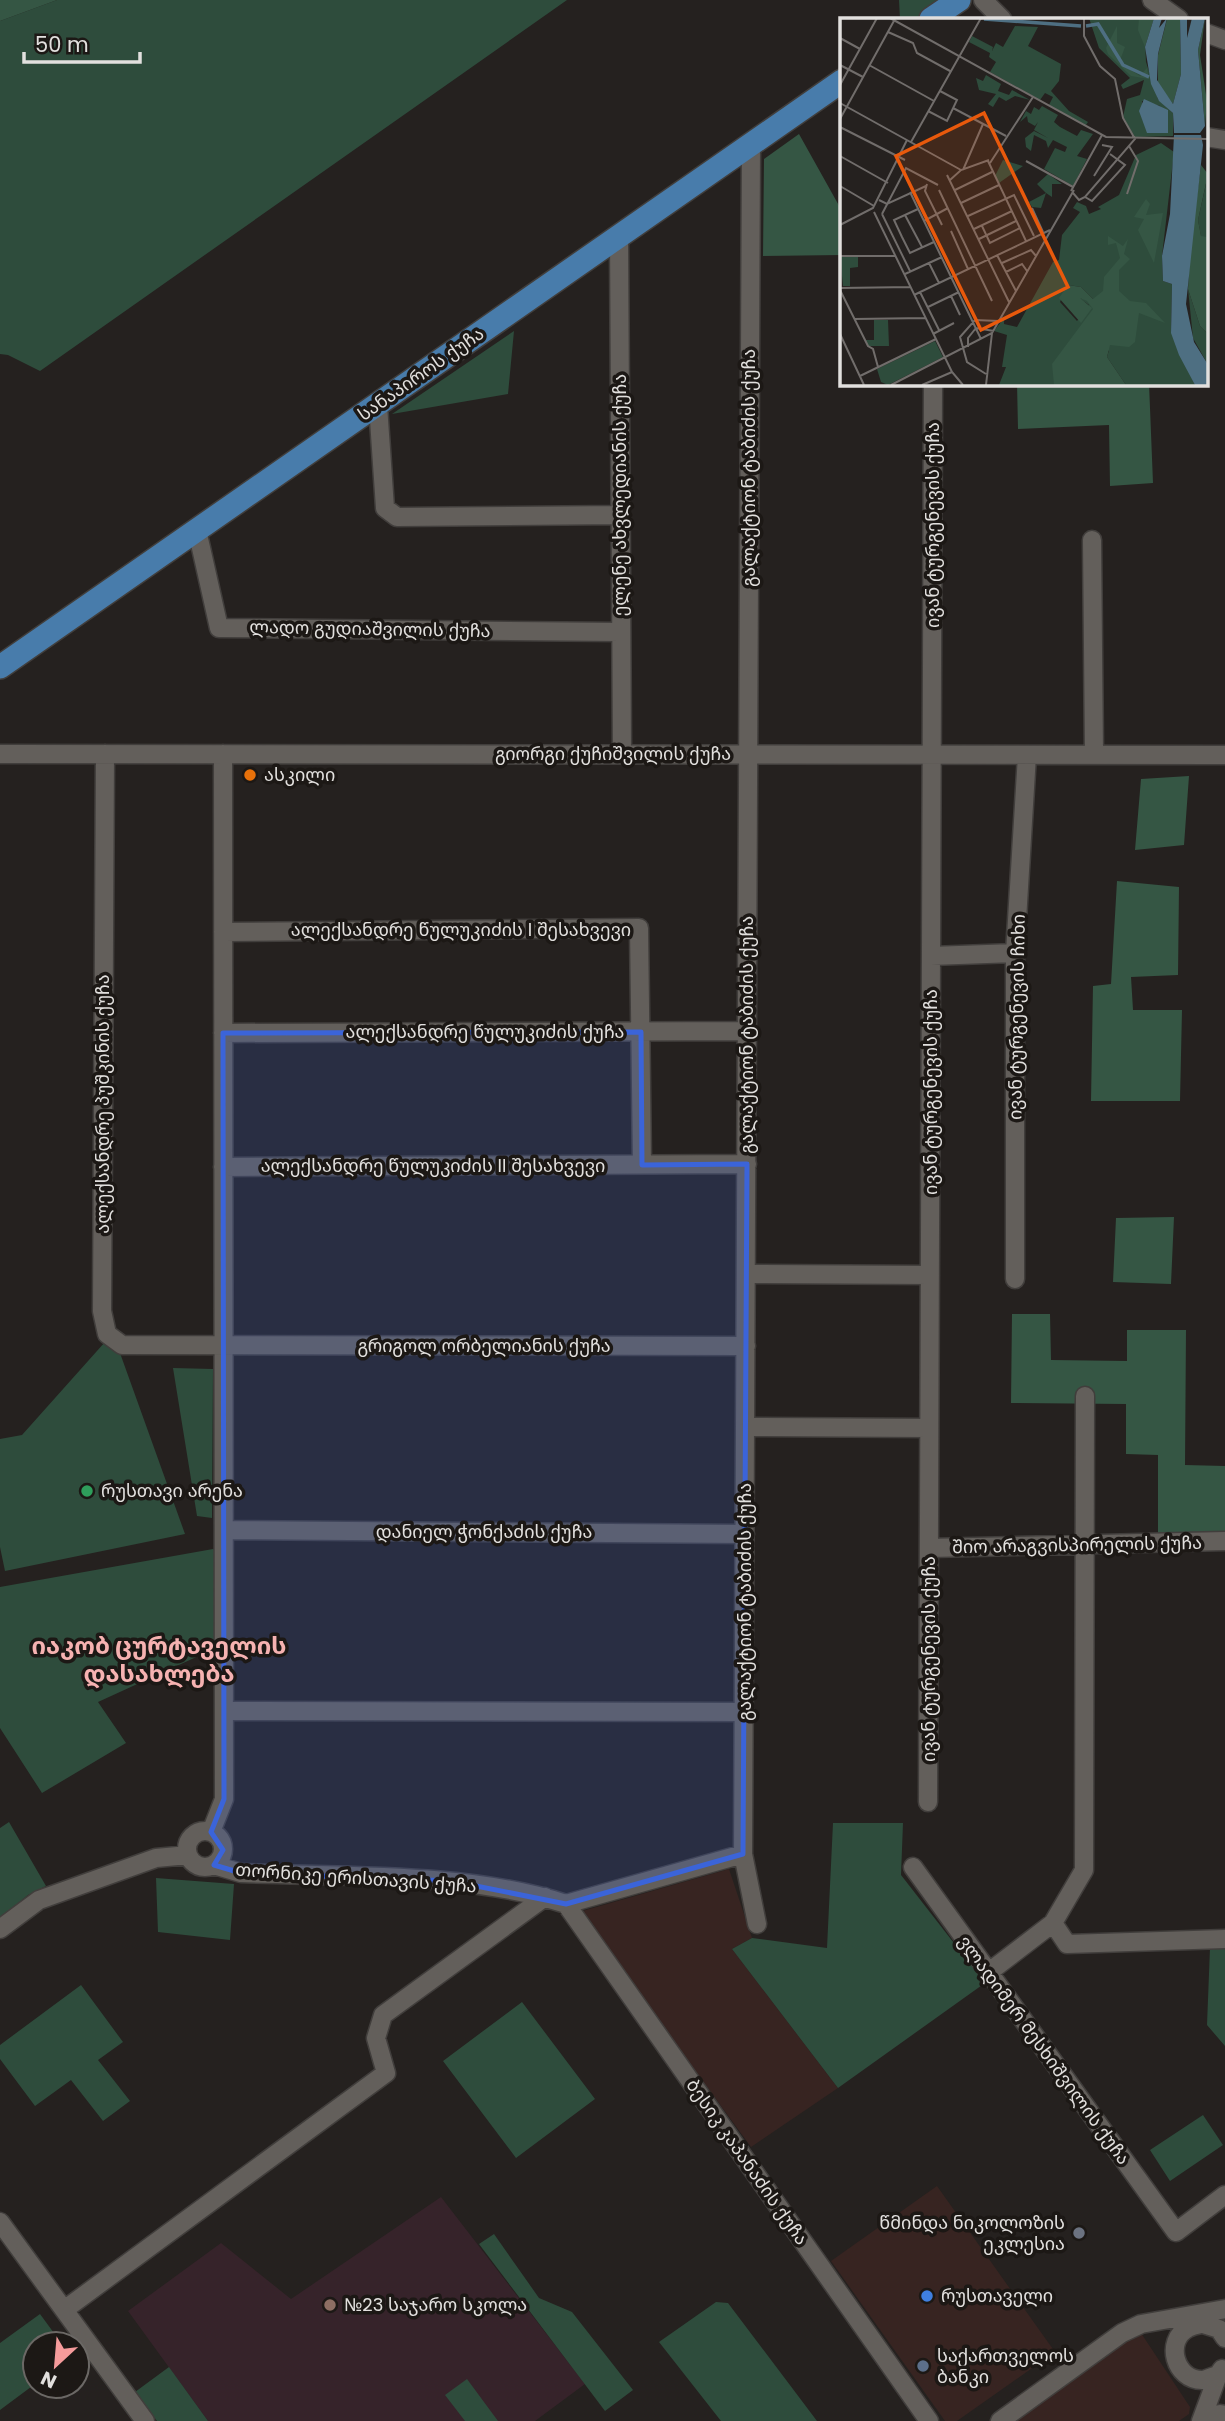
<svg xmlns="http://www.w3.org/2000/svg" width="1225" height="2421" font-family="Poppins,'Noto Sans Georgian',sans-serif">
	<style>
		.commercial { fill: #372421 }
		.education { fill: #36232a }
		.green { fill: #2e4c3c }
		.forest { fill: #355644 }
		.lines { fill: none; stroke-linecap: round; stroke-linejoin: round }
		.minor-casing { stroke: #413e3c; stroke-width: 21 }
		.major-casing { stroke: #413e3c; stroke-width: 26 }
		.minor { stroke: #635f5b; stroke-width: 18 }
		.major { stroke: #487cab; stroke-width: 23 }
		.marked { fill: #3b64d9; fill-opacity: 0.2; stroke: #3b64d9; stroke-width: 5; stroke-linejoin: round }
		.food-dot { fill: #e8710a; stroke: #1c1815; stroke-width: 2.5 }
		.leisure-dot { fill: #2e9e5b; stroke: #1c1815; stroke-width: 2.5 }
		.worship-dot { fill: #6b7280; stroke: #1c1815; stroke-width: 2.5 }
		.shop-dot { fill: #3f7fe0; stroke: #1c1815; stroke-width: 2.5 }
		.education-dot { fill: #8d6e63; stroke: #1c1815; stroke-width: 2.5 }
		.service-dot { fill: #5c6f8a; stroke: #1c1815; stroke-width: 2.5 }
		.labels { text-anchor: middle; stroke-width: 7; stroke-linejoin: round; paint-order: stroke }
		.street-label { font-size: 18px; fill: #e2e0de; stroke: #1c1815 }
		.poi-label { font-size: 18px; fill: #e2e0de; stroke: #1c1815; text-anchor: start }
		.district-label { font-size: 24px; font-weight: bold; fill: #f6b2b1; stroke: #1c1815 }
		.inset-river { fill: none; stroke: #4e6f82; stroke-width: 3.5 }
		.inset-road { fill: none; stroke: #716d6b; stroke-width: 2 }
		.view { fill: #e8590c; fill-opacity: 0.15; stroke: #e8590c; stroke-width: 3.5 }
		.inset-edge { fill: none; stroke: #e2e0de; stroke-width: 3.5 }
	</style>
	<rect width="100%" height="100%" fill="#25211f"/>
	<!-- commercial -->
	<path class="commercial" d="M729,1869L752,1938L732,1949L838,2088L751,2147L579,1912Z
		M937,2186L1055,2352L957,2421H945L831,2261Z
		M1132,2333H1141L1190,2407L1189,2414L1179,2421H1008Z"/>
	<!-- education -->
	<path class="education" d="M441,2197L585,2384L535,2421H208L128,2311L221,2243L291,2299Z"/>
	<!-- green -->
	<path class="green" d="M57,0H567L40,371L8,355L0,354V21Z
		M899,0H948L921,19H900Z
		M514,331L508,394L392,414Z
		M105,1342L120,1353L185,1534L5,1571L0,1547V1439L22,1435Z
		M173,1368L213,1369L212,1518L197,1516Z
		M213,1549L217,1552L216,1648L98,1702L126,1743L42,1793L0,1728V1587Z
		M9,1822L46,1886L28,1895L0,1918V1828Z
		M833,1823H903L901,1875L985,1983L838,2088L732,1949L752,1938L827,1948Z
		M156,1878L234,1884L230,1940L158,1932Z
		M1210,1948H1225V2046L1207,2025Z
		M81,1985L123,2042L98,2060L130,2101L103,2121L71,2080L35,2106L0,2059V2045Z
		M522,2002L595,2099L516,2158L443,2061Z
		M1203,2115L1223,2145L1170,2181L1150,2150Z
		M494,2234L539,2298L572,2312L633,2390L605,2411L479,2244Z
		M716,2302L728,2303L817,2421H721L659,2342Z
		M40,2314L62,2344H35V2384L0,2410V2343Z
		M169,2367L208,2421H157L135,2392Z
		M467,2379L498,2421H465L445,2395Z"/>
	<!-- forest -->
	<path class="forest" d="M0,0H57L0,21Z
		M799,134L842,211V255L763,256L764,159Z
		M1017,383H1149L1153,483L1110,486L1109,425L1018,429Z
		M1189,776L1184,845L1135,850L1141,779Z
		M1117,881L1179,887L1178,975L1131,977L1133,1010H1182L1180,1101H1091L1093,986L1111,984Z
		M1174,1217L1171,1284L1113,1282L1116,1218Z
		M1012,1314H1050L1051,1360L1127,1361V1330H1186L1185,1465L1225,1466V1534H1158V1455L1126,1454V1404L1011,1403Z"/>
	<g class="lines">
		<defs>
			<path id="minor" d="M983,0L1002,19
				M1152,0L1179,19
				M1206,33L1225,40
				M1206,137L1225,140
				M751,145L743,1854L757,1924
				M619,236L622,754
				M378,405L385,508L397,517L621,515
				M197,530L219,628L620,632
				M1092,540L1094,755
				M0,754L1225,755
				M105,754L102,1311L107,1334L122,1345L746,1346
				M223,932L639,928L642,1165
				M931,956L1015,953
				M223,1033L747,1031
				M223,1167L747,1164
				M746,1274L930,1275
				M1015,1279V953L1027,755
				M745,1427L929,1428
				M224,1530L745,1534
				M929,1548L1225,1541
				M224,1711L745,1712
				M928,1802L933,383
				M187 1849a18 18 0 1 1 36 0a18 18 0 1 1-36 0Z
				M211,1832L224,1799L223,754
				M214,1865L241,1873C344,1877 469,1872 566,1904L743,1854
				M913,1867L1176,2232L1225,2195
				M566,1904L929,2421
				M1053,1923L1067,1944L1225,1939
				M0,1929L39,1900L156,1858L188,1855
				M989,1972L1053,1923L1084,1870L1085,1396
				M0,2222L145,2421
				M64,2310L386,2073L376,2038L383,2015L545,1897
				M1209,2322C1202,2324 1194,2325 1188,2328C1164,2341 1175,2380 1202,2380C1206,2380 1213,2376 1218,2375
				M1203,2324L1219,2329L1225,2338
				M1000,2421L1122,2333L1141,2324L1225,2309
				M1201,2421L1218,2375L1222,2369
				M1201,2421L1220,2414L1225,2415"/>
			<path id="major" d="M931,19L959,0
				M0,667L842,81"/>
		</defs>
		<!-- minor casing -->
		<use href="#minor" class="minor-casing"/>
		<!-- major casing -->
		<use href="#major" class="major-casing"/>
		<!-- minor -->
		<use href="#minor" class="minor"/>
		<!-- major -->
		<use href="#major" class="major"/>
	</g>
	<!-- marked area -->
	<path class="marked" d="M641,1032L642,1165L747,1164L743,1854L566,1904L451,1881L241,1873L214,1865L223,1850L211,1832L224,1799L223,1033Z"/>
	<!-- markers -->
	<circle class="food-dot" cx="250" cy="775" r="7"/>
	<circle class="leisure-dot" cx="87" cy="1491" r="7"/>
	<circle class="worship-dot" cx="1079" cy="2233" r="7"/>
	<circle class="shop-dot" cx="927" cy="2296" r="7"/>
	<circle class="education-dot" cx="330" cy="2305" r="7"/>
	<circle class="service-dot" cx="923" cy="2366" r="7"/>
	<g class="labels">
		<!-- street labels -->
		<g class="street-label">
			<text transform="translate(421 374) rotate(-35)" y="6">სანაპიროს ქუჩა</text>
			<text transform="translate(749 468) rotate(-90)" y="6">გალაქტიონ ტაბიძის ქუჩა</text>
			<text transform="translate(620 495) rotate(-90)" y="6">ელენე ახვლედიანის ქუჩა</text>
			<text transform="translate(933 525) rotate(-90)" y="6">ივან ტურგენევის ქუჩა</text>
			<text transform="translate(370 629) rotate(1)" y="6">ლადო გუდიაშვილის ქუჩა</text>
			<text x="613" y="760">გიორგი ქუჩიშვილის ქუჩა</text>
			<text x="461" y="936">ალექსანდრე წულუკიძის I შესახვევი</text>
			<text transform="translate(1017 1017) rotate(-89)" y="6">ივან ტურგენევის ჩიხი</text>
			<text x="485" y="1038">ალექსანდრე წულუკიძის ქუჩა</text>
			<text transform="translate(747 1035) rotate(-90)" y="6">გალაქტიონ ტაბიძის ქუჩა</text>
			<text transform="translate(931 1092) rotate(-90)" y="6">ივან ტურგენევის ქუჩა</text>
			<text transform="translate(103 1104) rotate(-90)" y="6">ალექსანდრე პუშკინის ქუჩა</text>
			<text x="433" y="1172">ალექსანდრე წულუკიძის II შესახვევი</text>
			<text x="484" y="1352">გრიგოლ ორბელიანის ქუჩა</text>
			<text x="484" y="1538">დანიელ ჭონქაძის ქუჩა</text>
			<text transform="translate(1077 1545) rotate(-1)" y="6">შიო არაგვისპირელის ქუჩა</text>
			<text transform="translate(745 1602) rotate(-90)" y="6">გალაქტიონ ტაბიძის ქუჩა</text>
			<text transform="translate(929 1659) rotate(-90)" y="6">ივან ტურგენევის ქუჩა</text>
			<text transform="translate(356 1878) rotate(4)" y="6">თორნიკე ერისთავის ქუჩა</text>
			<text transform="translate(1044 2050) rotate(54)" y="6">ვლადიმერ მესხიშვილის ქუჩა</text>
			<text transform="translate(747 2162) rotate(55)" y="6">ბესიკ კაპანაძის ქუჩა</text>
		</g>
		<!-- poi labels -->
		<g class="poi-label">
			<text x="264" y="781">ასკილი</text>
			<text x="101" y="1497">რუსთავი არენა</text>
			<text x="1065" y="2229" text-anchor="end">წმინდა ნიკოლოზის<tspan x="1065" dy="21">ეკლესია</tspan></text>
			<text x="941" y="2302">რუსთაველი</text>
			<text x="344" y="2311">№23 საჯარო სკოლა</text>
			<text x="937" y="2362">საქართველოს<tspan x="937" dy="21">ბანკი</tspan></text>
		</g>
		<!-- district labels -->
		<g class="district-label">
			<text x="159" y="1654">იაკობ ცურტაველის<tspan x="159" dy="28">დასახლება</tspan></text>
		</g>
	</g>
	<!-- overview -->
	<g transform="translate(840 18)">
		<rect width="368" height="368" fill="#25211f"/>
		<path d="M249,0H314L305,24L306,44L318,81L333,95V118L295,119L283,99L287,81L300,77L304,62L283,71L281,67L290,60L259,30ZM302,83L320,88L328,115L312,114L302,101ZM175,8L198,9L188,28L221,46L219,63L211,73L229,93L248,104L246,107L209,87L213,79L205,75L200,82L150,54L156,44L149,39L150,35L129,24L132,18L153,29L152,33L156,25L163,29ZM146,57L161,66L158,73L169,77L172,72L190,82L175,78L166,83L159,79L153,89L148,86L156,76L139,72L136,60L143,63ZM202,88L218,97L214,104L220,109L237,118L241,112L253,116L237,138L247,141L233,168L204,151L215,130L225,134L227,129L213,122L208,130L206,123L194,117L191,133L186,129L185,120L194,113L208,120L194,112L198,104L195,108L188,104L187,98L180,104L186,93L191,96L194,89L199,92ZM321,125L334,134L322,238L323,263L332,266L331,313L355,367H286L267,339L269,332L239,367H159L166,349H162L167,317L154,313L164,300V306L177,309L213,244L219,242L222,217L240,194L233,190L237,184L246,188L249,196L261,191L258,189L279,177L296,137ZM228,267L241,269L253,281L239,280L249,287L237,303L220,284ZM163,142L183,148L159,165L155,158ZM208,156L222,166H212V179L206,175L201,190L192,189L189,184L206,175L197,166ZM367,161V219H361L358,202ZM18,238V249L10,250V268H3L0,239ZM348,271L360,308L367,315V345L353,320ZM34,302H48L49,328H28L25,322H34ZM95,323L103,339L48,367L41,364L37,351Z" fill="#2e4c3c" fill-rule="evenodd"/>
		<path d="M299,0H314L305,29L298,12ZM340,0L341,56L333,86L318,66V37L327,1ZM365,0L360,37L367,83L365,108L358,32ZM277,8V25L285,29L279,45L300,58L307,50L309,61L291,58L268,36L266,30ZM361,147L368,156L358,202L361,218L367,219V315L360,308L348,271L351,218L348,202L353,195L352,216ZM306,181L310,186L306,197L323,195L314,245L298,212L304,201L294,199ZM268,218L283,228L288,221L284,236L290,241L279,252V273L290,283L306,285L325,305L299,295L295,324L289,329L270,327L267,339L286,367H214L212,346L253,291L247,283L240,280L252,290L241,305L219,280L228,267L241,269L253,281L263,273L264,259L280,240L276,225L268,227Z" fill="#355644"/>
		<path d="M314,0H322L319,10L327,0L318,36L317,62L333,86L341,56L340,0H347V20L352,0H365L358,32L365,108L360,115H334L333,95L319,83L311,66L305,29ZM304,81L328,92V115H307L299,93ZM334,117H361L363,127L346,286L354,324L367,345V367H355L339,337L331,315L332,266L323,263L322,238L330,196Z" fill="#4e6f82"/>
		<path class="inset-river" d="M144,1L241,8M246,8L258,6L283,47L309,59"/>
		<path class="inset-road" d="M50,0L266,119L368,121M48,14L73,25L77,35L110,53M0,20L20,31M0,47L23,59M29,47L94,83M0,67L37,0M0,85L121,152M113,90L166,118M88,93L107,103L117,82L100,73M0,101L55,1M0,109L65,142M71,124L141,0M0,138L48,165M148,143L186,223M186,143L233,169M150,145L193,79M123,152L143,106M107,157L169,284M254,158L272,129L262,127M110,162L121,152L149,142M87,166L85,173L102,207M0,168L34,188M99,172L152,283M115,172L152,154M231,173L262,117M70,174L141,321M233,175L239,182L245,179L295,121L283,100L275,61L260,48L244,18V0M287,176L298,143L289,128M245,179L252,183L285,147L270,136M39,182L47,186L86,168M121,185L159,167M192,190L203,214M78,191L54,202L62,219L70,235L94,224M34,194L112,354L123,367M42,196L66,150L98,167M42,196L70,253M65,197L82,229M128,198L174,177L194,218M84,203L108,190M0,207L33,190L67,122M142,208L150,225L180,210M134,211L172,193M111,213L128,251M139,221L176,203M157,237L176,273M0,238H56M89,245L99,265M162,245L191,232L196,238M166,254L182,246L187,253M65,256L102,239M0,270L71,269M0,272L28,328L33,331L38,349M80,274L99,312M74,277L210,212M111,278L120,297M88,289L119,274M14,301L86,300M0,316L24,367M93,316L114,305M128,329V320L136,310L154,313M146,356L127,344L120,319L135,302L159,303M20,358L96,321M51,367L152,315L234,172M82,367L112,354M146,367L152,315"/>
		<path class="view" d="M144,95L228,269L141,312L56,138Z"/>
		<rect width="368" height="368" class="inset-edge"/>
	</g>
	<!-- north arrow -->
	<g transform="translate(56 2365) rotate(206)"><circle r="33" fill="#1c1815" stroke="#6b6865" stroke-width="2"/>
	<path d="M0-5L12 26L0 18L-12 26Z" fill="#f59b9b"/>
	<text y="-10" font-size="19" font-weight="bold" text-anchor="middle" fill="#e2e0de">N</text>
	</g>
	<!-- scale -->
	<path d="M24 52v10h116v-10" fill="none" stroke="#e2e0de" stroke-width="3.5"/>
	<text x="35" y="52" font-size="21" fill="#e2e0de" stroke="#1c1815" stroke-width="5" paint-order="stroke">50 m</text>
</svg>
